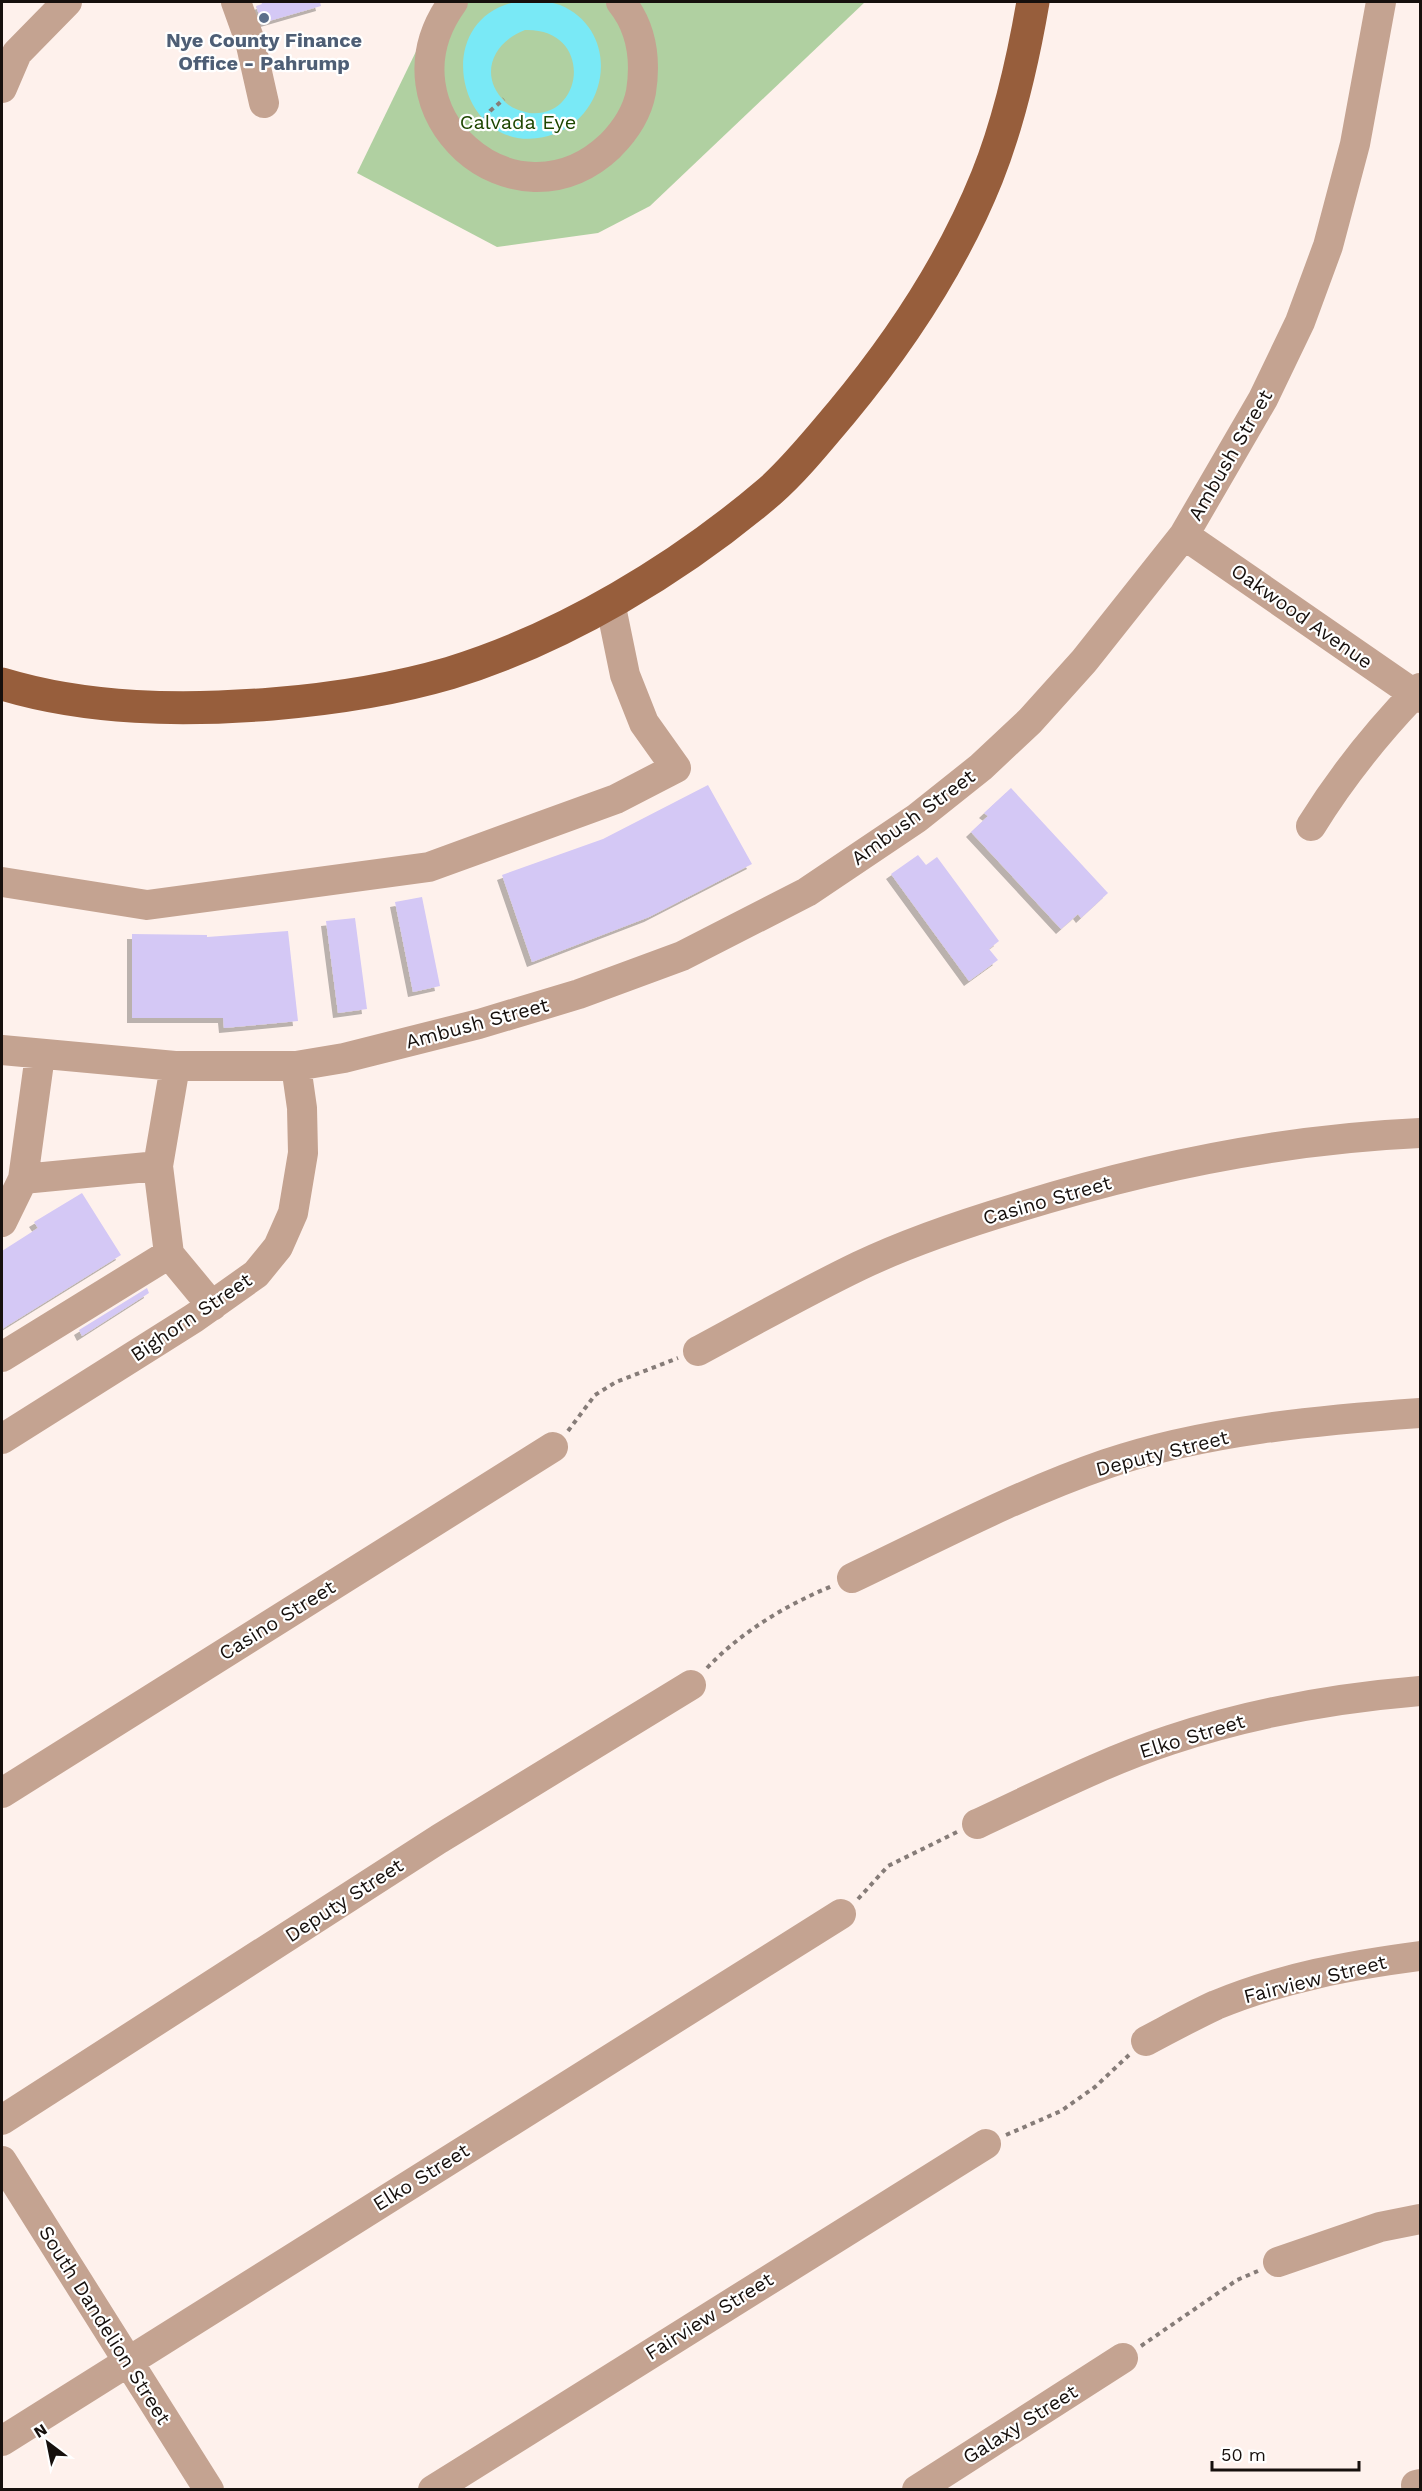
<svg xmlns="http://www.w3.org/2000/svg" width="1422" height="2491" font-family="'Work Sans',sans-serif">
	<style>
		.green { fill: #b0d0a1 }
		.water { fill: #79e9f6; fill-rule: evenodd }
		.building { fill: #d4c8f5; filter: url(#shadow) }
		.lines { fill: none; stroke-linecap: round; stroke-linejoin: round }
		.path { stroke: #867c78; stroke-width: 4; stroke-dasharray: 4.5 4.5; stroke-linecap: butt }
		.minor { stroke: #c4a391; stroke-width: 30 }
		.major { stroke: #975e3c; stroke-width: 33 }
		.service-dot { fill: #5c6f8a; stroke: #fff; stroke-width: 2 }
		.labels { text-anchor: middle; stroke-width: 4.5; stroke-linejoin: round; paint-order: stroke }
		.service-label { font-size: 20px; font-weight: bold; fill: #4e5e75; stroke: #fff }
		.park-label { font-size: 20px; fill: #1d4600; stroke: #fff }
		.street-label { font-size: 20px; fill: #16100d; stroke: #fff }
	</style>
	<defs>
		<filter id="shadow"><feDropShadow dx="-5" dy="5" stdDeviation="0" flood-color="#0004"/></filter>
	</defs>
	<rect width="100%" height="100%" fill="#fef1ec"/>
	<!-- green -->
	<path class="green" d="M440,2H865L650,206L598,233L497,247L357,173Z"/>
	<!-- water -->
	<path class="water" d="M515,2C530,1 547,0 560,5C622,31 610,119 548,136C461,160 426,22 515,2ZM525,30C594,28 585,119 529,113C520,111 511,108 505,102C478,75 493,42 525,30Z"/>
	<!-- building -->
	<path class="building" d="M261,2H320L321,6L262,23L256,6L262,4Z
		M708,785L752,864L649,917L532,962L502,875L603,839Z
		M1011,788L1108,893L1081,918L1078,914L1061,929L971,832L988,816L984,813Z
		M918,855L926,865L937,857L999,941L989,949L998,960L969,981L891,874Z
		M422,897L440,986L413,992L395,902Z
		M355,918L367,1009L338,1013L326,921Z
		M288,931L298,1021L224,1028L223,1018H132V934L207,935V937Z
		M82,1193L121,1255L2,1329V1251L38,1228L34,1222Z
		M147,1288L149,1293L82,1336L79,1330Z"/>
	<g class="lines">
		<!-- path -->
		<path class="path" d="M480,126L490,111L504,99
			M568,1431L595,1395L616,1382L678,1358
			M707,1668C741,1632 786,1605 832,1586
			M858,1899L888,1866L957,1832
			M1006,2135L1061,2111L1095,2087L1129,2055
			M1141,2346L1237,2280L1258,2271"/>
		<!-- minor -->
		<path class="minor" d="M236,2L250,41L264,103
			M453,2C373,112 515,236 610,146C625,131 637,113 641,92C646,60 642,28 621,2
			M2,88L17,53L67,2
			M1184,535L1420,698
			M1311,826C1342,776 1379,730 1420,688
			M2,882L147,905L429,867L616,799L676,768L644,723L625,675L610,602
			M2,1050L175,1066H296L344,1058L479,1024L579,994L682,956L807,892L917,818L981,767L1030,721L1084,661L1184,535L1263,399L1300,322L1328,246L1355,144L1381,2
			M158,1166L169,1254
			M23,1179L158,1166L175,1066
			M2,1222L23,1179L40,1055
			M698,1351C752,1322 805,1292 859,1266C909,1242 963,1224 1016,1208C1147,1167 1284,1139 1420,1133
			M2,1357L169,1254L212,1306
			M2,1439L194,1318L256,1274L278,1247L293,1213L303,1153L302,1108L296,1066
			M852,1578C936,1538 1019,1494 1106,1464C1202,1431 1319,1420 1420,1413
			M2,1793L553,1447
			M977,1824C1040,1795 1103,1762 1170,1740C1250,1713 1336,1698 1420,1691
			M1146,2041C1169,2029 1192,2016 1216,2005C1281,1978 1351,1965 1420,1956
			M2,2120L439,1839L691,1685
			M2,2161L209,2490
			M1278,2262L1380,2227L1420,2219
			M2,2441L841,1914
			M1416,2485L1420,2484
			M433,2490L986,2144
			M917,2490L1123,2358"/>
		<!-- major -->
		<path class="major" d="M2,684C88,710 182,711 272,704C332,699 392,690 450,673C564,638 680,568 770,491C796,468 818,440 841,413C900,342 952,264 987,177C1009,122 1023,60 1033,2"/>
	</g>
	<!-- markers -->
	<circle class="service-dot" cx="264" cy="18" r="6"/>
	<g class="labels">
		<!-- service labels -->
		<g class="service-label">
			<text x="264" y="47">Nye County Finance<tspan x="264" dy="23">Office - Pahrump</tspan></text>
		</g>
		<!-- park labels -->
		<g class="park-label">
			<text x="518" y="129">Calvada Eye</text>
		</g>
		<!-- street labels -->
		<g class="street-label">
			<text transform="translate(1230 455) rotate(-60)" y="7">Ambush Street</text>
			<text transform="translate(1302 616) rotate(35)" y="7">Oakwood Avenue</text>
			<text transform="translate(913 817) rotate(-36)" y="7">Ambush Street</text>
			<text transform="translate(477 1023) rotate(-15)" y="7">Ambush Street</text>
			<text transform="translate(1047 1200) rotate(-16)" y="7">Casino Street</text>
			<text transform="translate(191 1317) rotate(-34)" y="7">Bighorn Street</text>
			<text transform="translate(1162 1453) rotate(-14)" y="7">Deputy Street</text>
			<text transform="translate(277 1620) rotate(-32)" y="7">Casino Street</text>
			<text transform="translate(1192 1736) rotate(-17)" y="7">Elko Street</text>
			<text transform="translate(344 1900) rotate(-33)" y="7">Deputy Street</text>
			<text transform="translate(1315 1979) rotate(-14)" y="7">Fairview Street</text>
			<text transform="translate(421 2177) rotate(-32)" y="7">Elko Street</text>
			<text transform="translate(709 2316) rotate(-32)" y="7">Fairview Street</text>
			<text transform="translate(105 2325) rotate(58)" y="7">South Dandelion Street</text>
			<text transform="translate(1020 2424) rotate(-32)" y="7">Galaxy Street</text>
		</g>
	</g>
	<!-- border -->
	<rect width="1422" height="2491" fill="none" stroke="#16100d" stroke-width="6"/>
	<!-- north arrow -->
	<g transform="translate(48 2443) rotate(328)" stroke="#ffffff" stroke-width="4.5" paint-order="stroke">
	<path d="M0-4.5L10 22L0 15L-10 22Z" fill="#16100d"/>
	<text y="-9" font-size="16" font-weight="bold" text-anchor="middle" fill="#16100d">N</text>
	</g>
	<!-- scale -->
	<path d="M1212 2461v9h147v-9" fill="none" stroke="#16100d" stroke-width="3"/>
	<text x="1221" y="2461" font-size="18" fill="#16100d" stroke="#ffffff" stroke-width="4.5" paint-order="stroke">50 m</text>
</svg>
